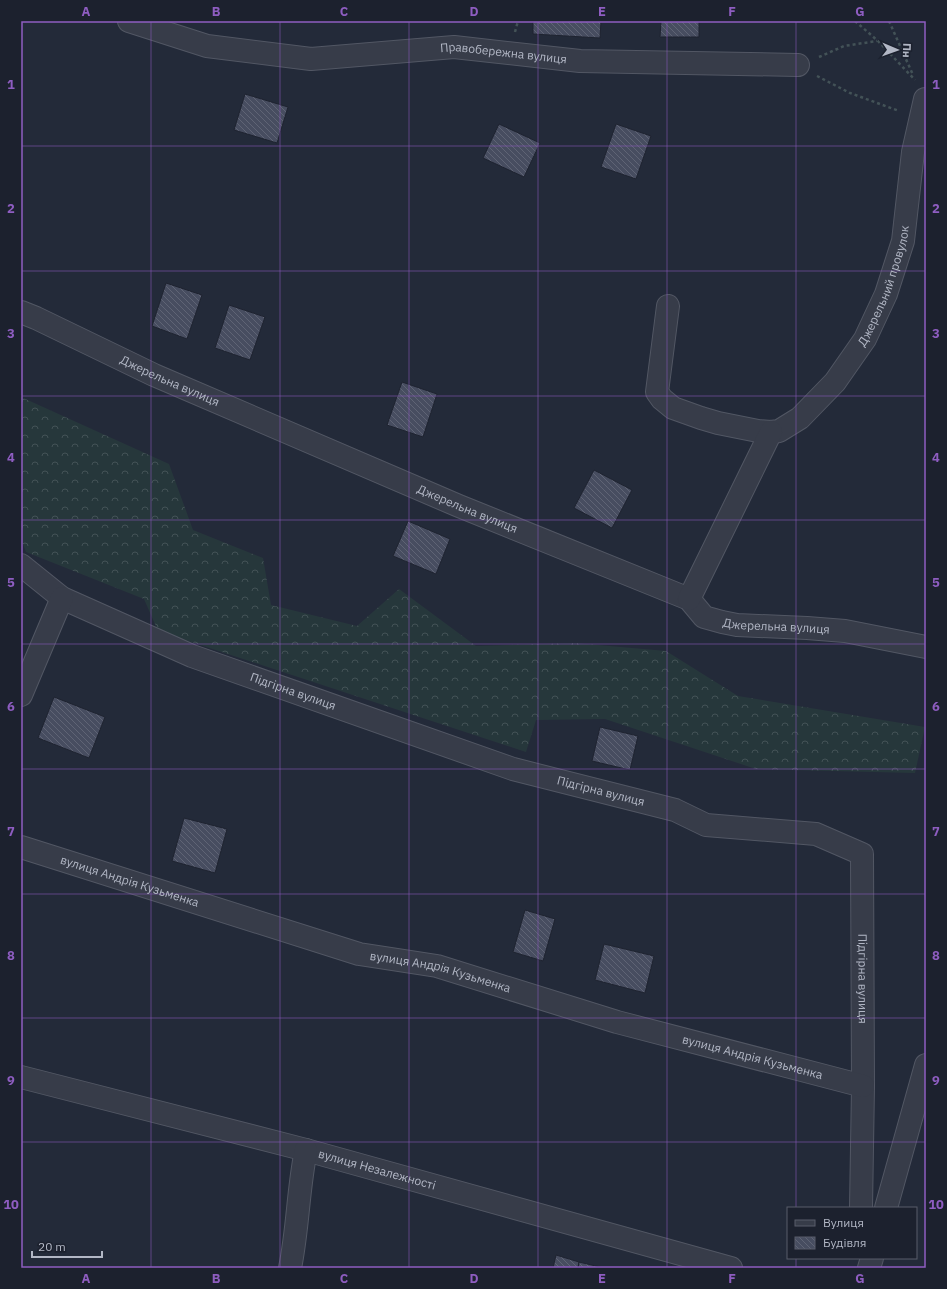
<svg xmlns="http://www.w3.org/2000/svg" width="947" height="1289" font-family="'IBM Plex Sans',sans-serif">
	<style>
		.forest { fill: url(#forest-crowns) }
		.building { fill: url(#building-back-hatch); stroke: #1e2330 }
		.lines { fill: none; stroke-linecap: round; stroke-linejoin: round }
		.minor-casing { stroke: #525764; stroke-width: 24 }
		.path { stroke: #435257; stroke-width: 2.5; stroke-dasharray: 3 3; stroke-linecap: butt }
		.minor { stroke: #373c49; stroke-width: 22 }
		.grid { fill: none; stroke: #8e5dc1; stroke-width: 1; stroke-opacity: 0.55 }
		.labels { text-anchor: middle; stroke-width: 3.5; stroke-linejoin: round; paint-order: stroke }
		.street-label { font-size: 12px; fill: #b2b7c5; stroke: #1c212e }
		.neatline { fill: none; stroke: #8e5dc1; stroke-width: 1.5 }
		.grid-label { font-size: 13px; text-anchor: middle; font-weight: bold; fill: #8e5dc1 }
	</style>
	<defs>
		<pattern id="forest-crowns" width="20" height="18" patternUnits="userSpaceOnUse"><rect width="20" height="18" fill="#26373b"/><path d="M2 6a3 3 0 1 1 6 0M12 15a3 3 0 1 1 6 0" fill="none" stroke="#435256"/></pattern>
		<pattern id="building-back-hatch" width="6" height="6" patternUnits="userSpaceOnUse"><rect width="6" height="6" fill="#474d60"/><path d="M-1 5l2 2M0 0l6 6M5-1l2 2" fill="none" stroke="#5f6475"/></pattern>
	</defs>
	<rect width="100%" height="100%" fill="#232a39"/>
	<!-- forest -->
	<path class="forest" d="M21,397L169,464L193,530L263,558L271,605L357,626L399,589L476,646L575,643L666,651L738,696L925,727L915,773L756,769L605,719L536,720L526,752L158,631L144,599L26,552L21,539Z"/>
	<!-- building -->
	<path class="building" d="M533,21H601L600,38L533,34Z
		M661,21H699V37H660Z
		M245,94L288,107L277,143L234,130Z
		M499,124L540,143L524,177L483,158Z
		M616,124L651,136L636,179L601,167Z
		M166,283L202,295L187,339L152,326Z
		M229,305L265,317L250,360L215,348Z
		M402,382L437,394L423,437L387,425Z
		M594,470L632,490L612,528L574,508Z
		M408,521L450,539L436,574L393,556Z
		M54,697L105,717L89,758L38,738Z
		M600,727L638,736L630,770L592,761Z
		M184,818L227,829L215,873L172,861Z
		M525,910L555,919L543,961L513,952Z
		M604,944L654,956L645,993L595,980Z
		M556,1255L579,1262L578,1268H553Z
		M579,1262L604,1268H578Z"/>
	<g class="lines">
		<defs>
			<g id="minor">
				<path id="s1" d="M129,21L207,46L311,59L454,47L580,61L798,65"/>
				<path id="s2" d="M668,306L657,392L662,399L673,408L701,418L718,423L758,431L771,432L779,431L800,418L835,382L865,339L886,294L903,241L913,152L925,99"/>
				<path id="s3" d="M21,312L36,318L154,375L459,506L689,599L704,617L722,622L737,625L807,628L845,631L926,647"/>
				<path id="s4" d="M21,565L62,598L192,656L513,769L675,810L706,825L816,834L862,854L863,1086L861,1208"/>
				<path d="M689,599L771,432"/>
				<path d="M21,695L62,598"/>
				<path id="s5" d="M21,847L359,954L437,966L617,1022L863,1086"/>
				<path id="s6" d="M21,1077L306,1150L731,1268"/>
				<path d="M886,1208L926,1065"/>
				<path d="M290,1268C298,1229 298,1189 306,1150"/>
				<path d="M869,1268L872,1258"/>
			</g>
		</defs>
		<!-- minor casing -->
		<use href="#minor" class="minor-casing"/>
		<!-- path -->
		<path class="path" d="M855,21L878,41L915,80
			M889,21L913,75
			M515,32L518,21
			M819,57L844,46L877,41
			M817,76L850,93L899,111"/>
		<!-- minor -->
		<use href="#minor" class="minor"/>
	</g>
	<!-- grid -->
	<path class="grid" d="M151,21V1268M280,21V1268M409,21V1268M538,21V1268M667,21V1268M796,21V1208M21,146H926M21,271H926M21,396H926M21,520H926M21,644H926M21,769H926M21,894H926M21,1018H926M21,1142H926M796,1258V1268"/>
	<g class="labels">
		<!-- street labels -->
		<g class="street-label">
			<text dy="4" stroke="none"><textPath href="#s1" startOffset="380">Правобережна вулиця</textPath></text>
			<text dy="4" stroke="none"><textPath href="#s2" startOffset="403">Джерельний провулок</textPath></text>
			<text dy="4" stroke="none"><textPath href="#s3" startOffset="164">Джерельна вулиця</textPath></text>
			<text dy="4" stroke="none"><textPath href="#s3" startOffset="488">Джерельна вулиця</textPath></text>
			<text dy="4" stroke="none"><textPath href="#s3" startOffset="824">Джерельна вулиця</textPath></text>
			<text dy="4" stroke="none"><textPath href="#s4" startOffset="302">Підгірна вулиця</textPath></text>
			<text dy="4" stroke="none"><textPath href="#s4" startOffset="626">Підгірна вулиця</textPath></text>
			<text dy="4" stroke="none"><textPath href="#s5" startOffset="114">вулиця Андрія Кузьменка</textPath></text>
			<text dy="4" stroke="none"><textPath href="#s5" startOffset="438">вулиця Андрія Кузьменка</textPath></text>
			<text dy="4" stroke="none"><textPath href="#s4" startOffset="1022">Підгірна вулиця</textPath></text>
			<text dy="4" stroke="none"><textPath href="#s5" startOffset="762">вулиця Андрія Кузьменка</textPath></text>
			<text dy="4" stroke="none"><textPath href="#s6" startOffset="368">вулиця Незалежності</textPath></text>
		</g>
	</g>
	<!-- border -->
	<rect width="947" height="1289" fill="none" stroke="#1c212e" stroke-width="44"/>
	<!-- legend -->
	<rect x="787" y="1207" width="130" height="52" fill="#1c212e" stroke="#585d6a"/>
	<rect x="795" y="1220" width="20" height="6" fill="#373c49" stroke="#585d6a"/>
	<text x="823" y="1227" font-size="12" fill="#b2b7c5">Вулиця</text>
	<rect x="795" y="1237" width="20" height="12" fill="url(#building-back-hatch)" stroke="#585d6a"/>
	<text x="823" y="1247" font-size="12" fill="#b2b7c5">Будівля</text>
	<!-- north arrow -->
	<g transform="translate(897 50) rotate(92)" stroke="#1c212e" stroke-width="3" paint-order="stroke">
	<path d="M0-3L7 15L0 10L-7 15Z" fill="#b2b7c5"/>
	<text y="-6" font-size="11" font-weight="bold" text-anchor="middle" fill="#b2b7c5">Пн</text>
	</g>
	<!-- scale -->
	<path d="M32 1251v6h70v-6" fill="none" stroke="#b2b7c5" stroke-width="2"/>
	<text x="38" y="1251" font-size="12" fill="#b2b7c5" stroke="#1c212e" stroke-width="3" paint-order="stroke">20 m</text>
	<rect x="22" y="22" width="903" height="1245" class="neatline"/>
	<g class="grid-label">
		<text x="86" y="16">A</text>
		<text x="216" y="16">B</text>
		<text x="344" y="16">C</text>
		<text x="474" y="16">D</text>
		<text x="602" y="16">E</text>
		<text x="732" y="16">F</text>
		<text x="860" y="16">G</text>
		<text x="11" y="89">1</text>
		<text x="936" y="89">1</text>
		<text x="11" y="213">2</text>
		<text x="936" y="213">2</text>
		<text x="11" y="338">3</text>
		<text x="936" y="338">3</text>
		<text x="11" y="462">4</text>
		<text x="936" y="462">4</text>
		<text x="11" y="587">5</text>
		<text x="936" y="587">5</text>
		<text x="11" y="711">6</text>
		<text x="936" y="711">6</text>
		<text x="11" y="836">7</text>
		<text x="936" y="836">7</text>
		<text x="11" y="960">8</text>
		<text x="936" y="960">8</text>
		<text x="11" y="1085">9</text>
		<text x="936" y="1085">9</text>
		<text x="11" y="1209">10</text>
		<text x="936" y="1209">10</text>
		<text x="86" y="1283">A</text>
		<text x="216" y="1283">B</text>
		<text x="344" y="1283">C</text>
		<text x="474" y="1283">D</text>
		<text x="602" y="1283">E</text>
		<text x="732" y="1283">F</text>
		<text x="860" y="1283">G</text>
	</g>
</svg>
